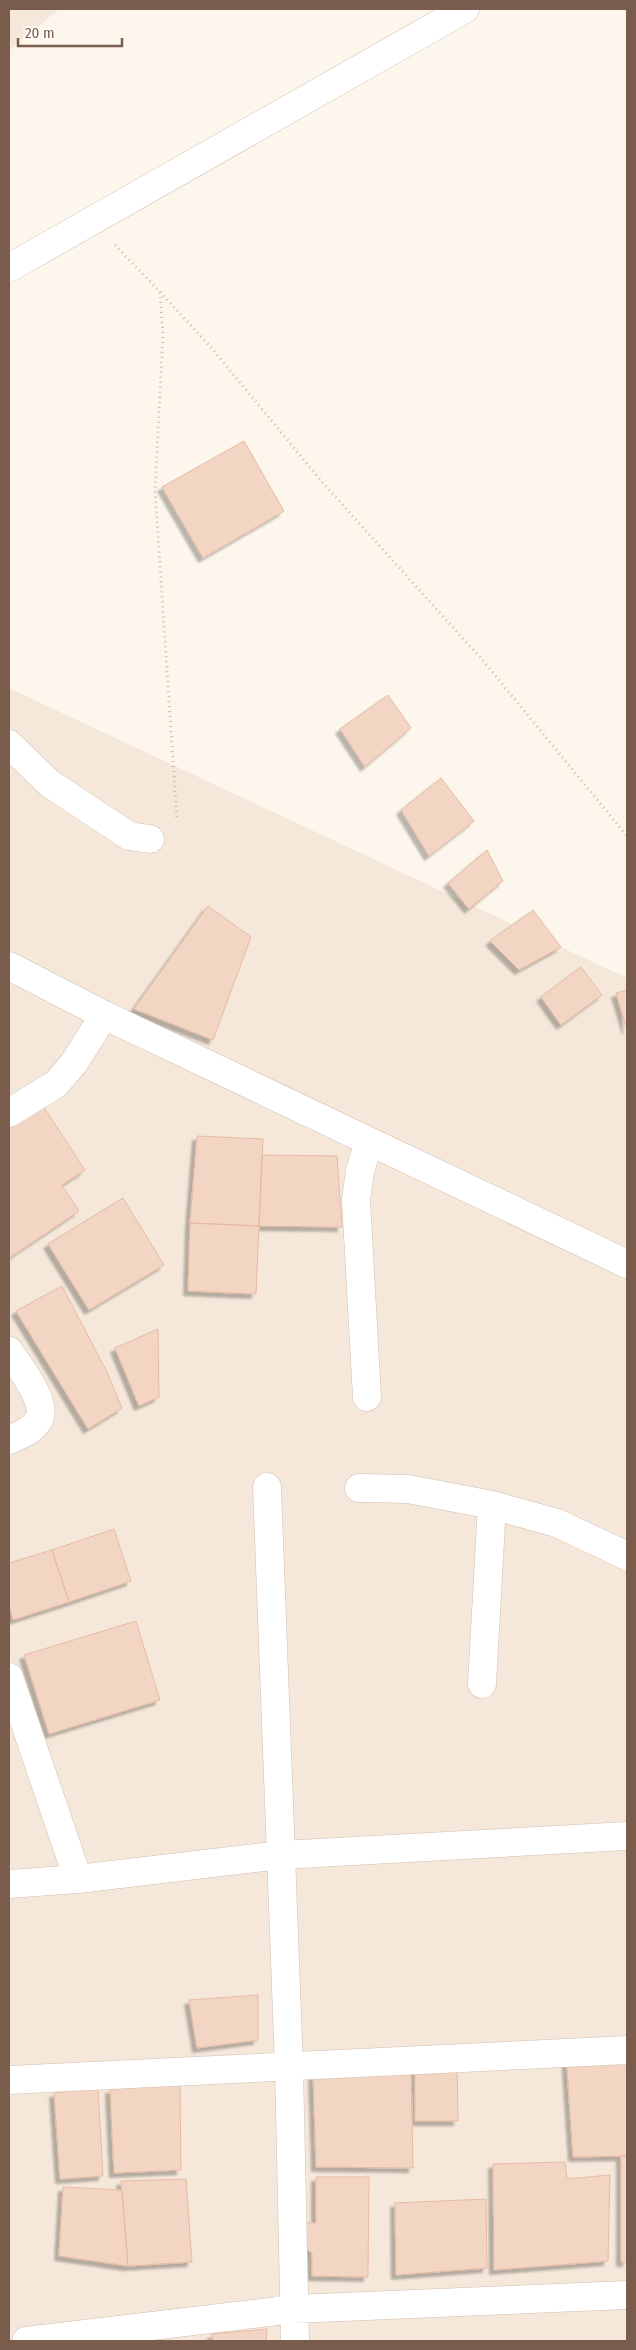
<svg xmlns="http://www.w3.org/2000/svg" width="636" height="2350" font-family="'Fira Sans Condensed',sans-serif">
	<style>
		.residential { fill: #f5e8da }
		.building { fill: #f3d5c3; stroke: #e6bba3; filter: url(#shadow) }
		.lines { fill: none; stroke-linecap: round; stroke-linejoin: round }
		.minor-casing { stroke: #d1beb0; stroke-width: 29 }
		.path { stroke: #d9b8a5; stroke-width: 3; stroke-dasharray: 1 4; stroke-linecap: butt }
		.minor { stroke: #fff; stroke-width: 28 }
	</style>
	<defs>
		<filter id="shadow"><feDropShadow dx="-4.5" dy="4.5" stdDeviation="1" flood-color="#0004"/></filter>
	</defs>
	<rect width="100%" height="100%" fill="#fdf6ec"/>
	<!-- residential -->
	<path class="residential" d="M9,9H59L9,51Z
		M9,688L627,978V2341H9Z"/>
	<!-- building -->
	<path class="building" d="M244,441L284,511L203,558L162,487Z
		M388,695L411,728L365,767L340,729Z
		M441,778L474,821L429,856L401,810Z
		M487,850L503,881L469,909L448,883Z
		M208,906L251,937L213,1040L134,1009Z
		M533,910L561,947L519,970L490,941Z
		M581,967L602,995L561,1025L541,997Z
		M627,990V1030L616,993Z
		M37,1097L85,1170L62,1185L79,1211L9,1258V1116Z
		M197,1136L263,1139L259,1226L190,1223Z
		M262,1155L337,1156L342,1227L259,1226Z
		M123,1198L164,1265L89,1310L48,1244Z
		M190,1223L259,1226L256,1294L188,1291Z
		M62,1286L107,1372L122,1408L88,1429L16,1311Z
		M158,1329L159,1397L139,1406L115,1348Z
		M114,1529L131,1581L69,1602L52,1550Z
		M52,1550L69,1602L13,1620L9,1605V1563Z
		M136,1621L160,1700L49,1734L24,1655Z
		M258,1995V2040L197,2048L189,2000Z
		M566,2053L627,2055V2156L573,2157Z
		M457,2062L458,2121H415V2063Z
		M411,2066L413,2168L316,2167L313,2072Z
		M180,2085L181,2170L114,2173L110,2089Z
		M98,2088L103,2176L60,2179L54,2093Z
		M621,2156H627V2262H621Z
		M565,2162L567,2179L610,2175L608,2261L494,2270L493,2164Z
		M316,2177H369L368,2277L312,2276V2253L304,2247V2223H316Z
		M186,2179L192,2262L128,2266L121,2181Z
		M63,2187L122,2190L128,2266L59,2256Z
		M486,2199L487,2268L396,2275L395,2203Z
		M267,2329L266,2341H213L212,2334Z"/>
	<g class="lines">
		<defs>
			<path id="minor" d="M9,268L465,9
				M9,744L49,783L129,836L150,839
				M9,966L104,1015L627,1264
				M9,1113L56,1084L74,1063L104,1015
				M9,1351C18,1365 50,1404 38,1421C32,1431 20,1435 9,1440
				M367,1397L356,1200L360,1171L369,1142
				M267,1487L289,2066L295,2341
				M359,1488L408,1489L492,1505L557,1523L627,1556
				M9,1677L78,1879
				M482,1684L492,1505
				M9,1884L78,1879L281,1855L627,1836
				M9,2080L627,2050
				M26,2341L295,2309L627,2295"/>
		</defs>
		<!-- minor casing -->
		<use href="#minor" class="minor-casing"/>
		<!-- path -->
		<path class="path" d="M115,245L160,292L163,334L155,490L177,820
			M160,292L209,345L323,483L485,663L627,836"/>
		<!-- minor -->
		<use href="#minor" class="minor"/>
	</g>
	<!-- border -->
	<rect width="636" height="2350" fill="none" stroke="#7a5c4d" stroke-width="20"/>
	<!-- scale -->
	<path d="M18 38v8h104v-8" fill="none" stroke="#7a5c4d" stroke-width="2.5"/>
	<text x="25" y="38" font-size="15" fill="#7a5c4d" stroke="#fffaf3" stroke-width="4" paint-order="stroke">20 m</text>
</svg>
